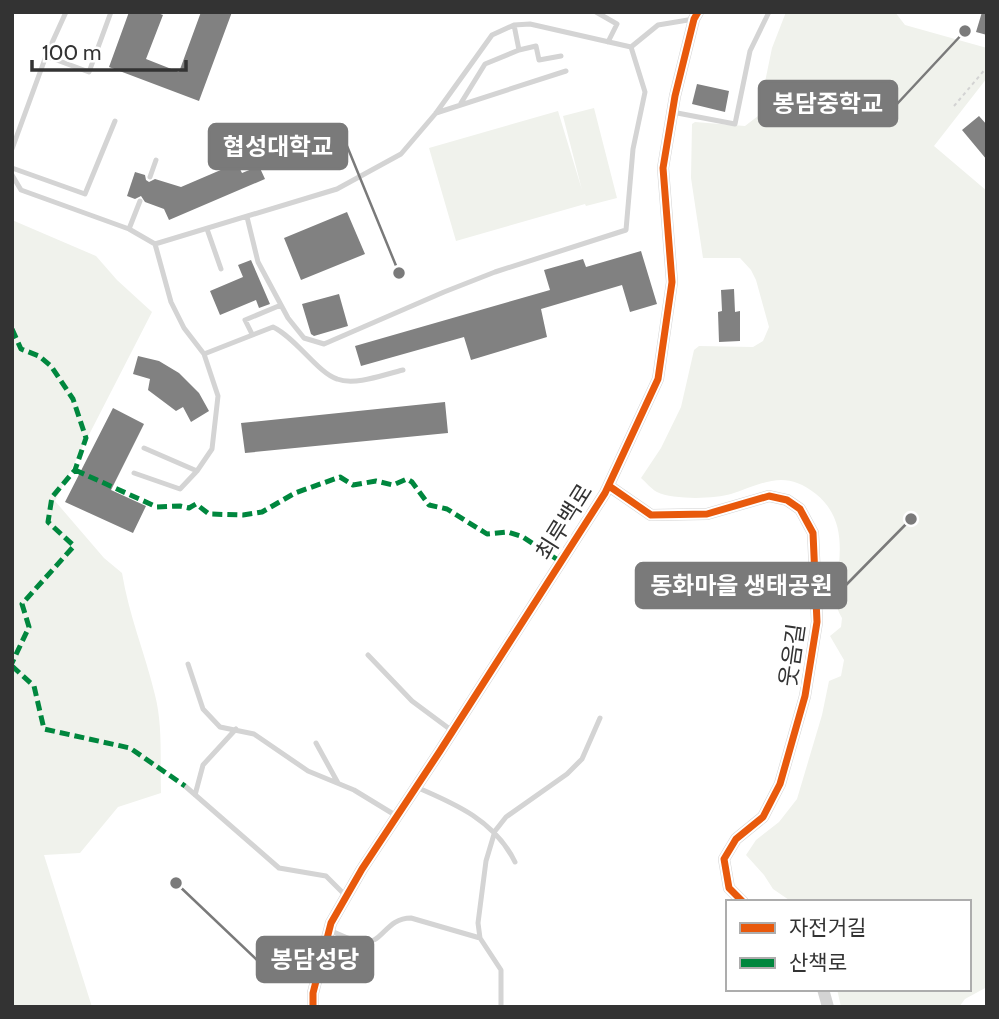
<svg xmlns="http://www.w3.org/2000/svg" width="999" height="1019" font-family="Cabin,'Noto Sans KR',sans-serif">
	<style>
		.green { fill: #f0f2ec }
		.building { fill: #818181 }
		.lines { fill: none; stroke-linecap: round; stroke-linejoin: round }
		.path { stroke: #d3d3d3; stroke-width: 2; stroke-dasharray: 3.5 3.5; stroke-linecap: butt }
		.service { stroke: #d4d4d4; stroke-width: 5 }
		.tertiary { stroke: #d4d4d4; stroke-width: 12 }
		.quiet { stroke: #00873e; stroke-width: 5; stroke-dasharray: 10 5; stroke-linecap: butt }
		.cycleway-casing { stroke: #fff; stroke-width: 11 }
		.cycleway { stroke: #e8590c; stroke-width: 7 }
		.labels { text-anchor: middle; stroke-width: 7; stroke-linejoin: round; paint-order: stroke }
		.street-label { font-size: 23px; fill: #333; stroke: #fff }
		.leader { fill: none; stroke: #7a7a7a; stroke-width: 2.5 }
		.callout-dot { fill: #7a7a7a; stroke: #fff; stroke-width: 2.5 }
		.callout { fill: #7a7a7a; stroke: #7a7a7a; stroke-width: 2.5 }
		.callout-label { font-size: 24px; text-anchor: middle; font-weight: bold; fill: #fff }
	</style>
	<rect width="100%" height="100%" fill="#fff"/>
	<!-- green -->
	<path class="green" d="M786,12H895L905,25L987,48V78L934,146L987,191V987L965,999L959,1007H841L837,989H969V902H792L773,889L764,875L746,855L756,840L779,822L797,799L822,715L829,681L841,676L844,660L830,636L841,627L842,618C834,605 836,597 837,583C841,549 845,518 816,494C784,468 763,484 731,494C715,499 673,500 657,492C651,489 646,482 641,478L661,448L681,407L694,350L699,346L753,347L763,341L769,327L756,280L751,270L740,258H703L691,178L692,124L695,122L745,126L758,116L772,48Z
		M594,108L617,198L586,206L585,204L456,241L429,148L558,111L582,190L563,116Z
		M12,220L96,256L117,280L152,312L55,501L104,558L122,573C129,616 145,653 155,695C163,726 160,761 161,793L118,807L80,853L44,855L92,1007H12Z"/>
	<!-- building -->
	<path class="building" d="M129,12H155L163,15L146,59L179,72L201,12H232L199,101L109,67Z
		M982,12H987V35L976,32Z
		M697,84L729,91L725,112L692,104Z
		M979,116L987,125V160L962,130Z
		M237,163L242,173L259,166L265,179L169,220L164,209L145,202L141,196L135,199L127,196L135,172L145,175L146,180L149,182L155,179L181,187Z
		M347,212L365,254L301,280L284,238Z
		M641,251L657,304L630,312L622,285L541,309L547,337L471,360L464,337L361,366L355,346L550,290L544,270L583,259L586,267Z
		M251,260L270,304L259,308L256,300L220,315L210,291L243,277L238,265Z
		M734,289L735,312L740,311V341L719,342L718,312L722,311L721,290Z
		M339,294L348,326L314,336L311,334L302,304Z
		M138,356L159,361L179,373L199,393L209,411L191,422L183,407L176,411L148,390L150,379L133,374Z
		M445,402L448,433L245,453L241,423Z
		M113,408L144,424L111,490L146,506L133,533L65,502Z"/>
	<g class="lines">
		<!-- path -->
		<path class="path" d="M954,106L987,67"/>
		<!-- service -->
		<path class="service" d="M596,12L617,24L608,42
			M514,25L519,50L536,46L539,60L561,56
			M46,56L89,72L111,12
			M461,103L485,64L519,50
			M672,112L735,124L750,51L769,12
			M436,113L566,71
			M12,149L46,56L66,12
			M12,168L85,194L115,121
			M12,175L21,190L129,229L155,244L337,189L401,154L436,113L492,35L514,25L530,24L631,47L658,25L694,19
			M150,177L156,160
			M247,217L258,262L288,318L304,338L324,344L444,292L495,272L626,230L633,149L645,92L631,47
			M129,229L140,201
			M207,229L221,269
			M155,244L171,302L184,328L204,354L273,327C296,338 318,373 337,379C356,386 385,374 403,370
			M252,334L245,320L281,305
			M144,448L197,471
			M134,473L180,489L197,471L212,449L218,396L204,354
			M368,655L412,701L451,730
			M188,664L203,709L220,727L254,734L308,771L354,790L395,815
			M316,743L338,783
			M185,786L279,868L326,876L346,896
			M416,787C456,804 495,821 515,862
			M195,795L203,765L236,729
			M329,930C339,934 351,941 362,942C383,945 385,918 411,918L480,938
			M501,1007V970L480,938L478,923L486,861L495,831L506,817L567,774L582,759L600,718"/>
		<!-- tertiary -->
		<path class="tertiary" d="M609,486L651,515L707,514L769,496L787,500L800,509L813,533L817,622L805,696L780,784L763,817L736,839L724,859L729,888L743,902
			M823,989L828,1007
			M313,1007V993L331,923L362,869L440,751L605,493L658,379L672,282L663,168L675,96L694,19L698,12"/>
		<!-- quiet -->
		<path class="quiet" d="M12,329L21,349L39,356L51,366L73,399L86,438L75,470L52,497L48,522L74,546L22,604L29,627L12,663
			M75,470L157,507L180,506L189,508L196,504L209,514L243,515L262,512L295,493L340,477L353,485L376,481L393,485L407,479L412,482L429,505L447,509L487,534L508,532L523,537L561,562
			M12,666L34,686L44,729L130,748L185,786"/>
		<defs>
			<path id="cycleway" d="M609,486L651,515L707,514L769,496L787,500L800,509L813,533L817,622L805,696L780,784L763,817L736,839L724,859L729,888L743,902
				M313,1007V993L331,923L362,869L440,751L605,493L658,379L672,282L663,168L675,96L694,19L698,12"/>
		</defs>
		<!-- cycleway casing -->
		<use href="#cycleway" class="cycleway-casing"/>
		<!-- cycleway -->
		<use href="#cycleway" class="cycleway"/>
	</g>
	<g class="labels">
		<!-- street labels -->
		<g class="street-label">
			<text transform="translate(564 522) rotate(-58)" y="8">최루백로</text>
			<text transform="translate(792 655) rotate(-82)" y="8">웃음길</text>
		</g>
	</g>
	<!-- callouts -->
	<path class="leader" d="M965 31L897 104M399 273L347 146M911 519L846 585M176 883L257 960"/>
	<g class="callout-dot">
		<circle cx="965" cy="31" r="7"/>
		<circle cx="399" cy="273" r="7"/>
		<circle cx="911" cy="519" r="7"/>
		<circle cx="176" cy="883" r="7"/>
	</g>
	<g class="callout">
		<rect x="759" y="81" width="138" height="45" rx="7"/>
		<rect x="209" y="124" width="138" height="45" rx="7"/>
		<rect x="636" y="563" width="210" height="45" rx="7"/>
		<rect x="257" y="937" width="116" height="45" rx="7"/>
	</g>
	<g class="callout-label">
		<text x="828" y="112">봉담중학교</text>
		<text x="278" y="155">협성대학교</text>
		<text x="741" y="594">동화마을 생태공원</text>
		<text x="315" y="968">봉담성당</text>
	</g>
	<!-- border -->
	<rect width="999" height="1019" fill="none" stroke="#333333" stroke-width="28"/>
	<!-- legend -->
	<rect x="726" y="900" width="245" height="91" fill="#ffffff" stroke="#adadad" stroke-width="2"/>
	<rect x="740" y="923" width="35" height="10" fill="#e8590c" stroke="#adadad" stroke-width="2"/>
	<text x="789" y="935" font-size="21" fill="#333333">자전거길</text>
	<rect x="740" y="958" width="35" height="10" fill="#00873e" stroke="#adadad" stroke-width="2"/>
	<text x="789" y="970" font-size="21" fill="#333333">산책로</text>
	<!-- scale -->
	<path d="M32 60v10h154v-10" fill="none" stroke="#333333" stroke-width="3.5"/>
	<text x="42" y="60" font-size="21" fill="#333333" stroke="#ffffff" stroke-width="5" paint-order="stroke">100 m</text>
</svg>
